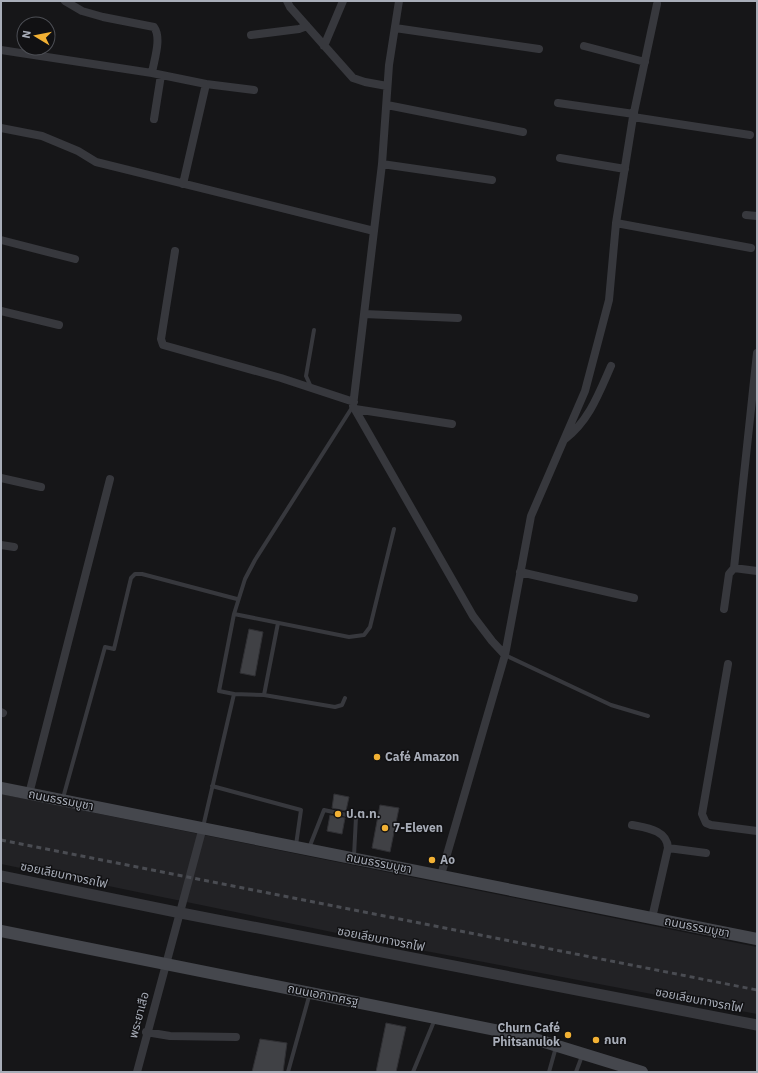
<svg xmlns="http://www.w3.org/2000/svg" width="758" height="1073" font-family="'IBM Plex Sans','Noto Sans Thai',sans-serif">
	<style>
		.built { fill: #222225 }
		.building { fill: #404145; stroke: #303034 }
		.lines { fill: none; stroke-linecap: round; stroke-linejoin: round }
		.service { stroke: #37383d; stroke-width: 4 }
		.minor { stroke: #37383d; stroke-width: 8 }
		.tertiary { stroke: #37383d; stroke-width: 11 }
		.secondary { stroke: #45474d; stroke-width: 12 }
		.rail { stroke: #4a4c52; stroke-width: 3; stroke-dasharray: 5 4; stroke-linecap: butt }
		.poi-dot { fill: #f2b134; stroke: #111113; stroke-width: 1.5 }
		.labels { text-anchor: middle; stroke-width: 3; stroke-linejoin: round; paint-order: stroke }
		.poi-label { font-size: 12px; font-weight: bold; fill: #a8adb8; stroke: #111113; text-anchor: start }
		.street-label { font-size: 12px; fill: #a8adb8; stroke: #111113 }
	</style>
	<rect width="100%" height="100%" fill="#161618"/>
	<!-- built -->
	<path class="built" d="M1,794L757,947V1014L415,949L1,864Z"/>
	<!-- building -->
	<path class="building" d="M249,629L263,632L255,676L240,673Z
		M334,794L349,797L346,811L332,808Z
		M380,805L399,808L390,852L372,848Z
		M330,815L345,818L342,834L327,831Z
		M386,1023L406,1027L396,1072H376Z
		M260,1039L287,1043L283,1072H252Z"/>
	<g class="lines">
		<!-- service -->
		<path class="service" d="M311,387L306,376L314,330
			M234,614L349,637L364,635L370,627L394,529
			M505,655L611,705L648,716
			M234,694L264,695L335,707L342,705L345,698
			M264,695L278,623
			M212,786L301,810L296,845
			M63,798L105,647L114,649L131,578L135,574H142L237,599
			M203,827L234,694L219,691L234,614L245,579L255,560L353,406
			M309,848L324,810L356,817L354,856
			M288,1072L310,993
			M413,1072L435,1019
			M549,1072L556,1047
			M576,1072L582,1056"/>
		<!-- minor -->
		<path class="minor" d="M65,1L82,11L103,17L154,27C162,38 154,60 152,73
			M287,1L290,7L353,78L365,82L387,86
			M399,1L389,65L382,164L353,406L473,616L492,641L505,655
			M395,28L539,49
			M251,35L299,29L307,26
			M324,46L343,1
			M584,46L645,62
			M1,50L152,73L206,84L183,184
			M206,84L254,90
			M558,103L634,114
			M387,105L523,132
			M633,117L750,135
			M154,119L161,75
			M1,128L42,136L78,151L96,162L374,231
			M560,158L625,169
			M382,164L492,180
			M746,215L757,216
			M616,223L751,248
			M1,240L75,259
			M175,251L161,339L163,345L281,378L354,402
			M1,311L59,325
			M364,314L458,318
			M757,353L734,568L757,571
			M355,409L452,424
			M565,439C589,421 599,393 611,366
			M1,478L41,487
			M1,545L14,547
			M520,572L634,598
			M724,609L729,574L734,568
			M728,664L702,814L706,823L711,825L757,831
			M1,712L3,713
			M29,794L110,479
			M632,825C647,828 667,830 668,848
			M441,875L505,655L531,516L585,391L609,300L616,223L633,117L657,4
			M652,918L668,848L706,853
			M146,1032L170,1036L236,1037
			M137,1072L203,827"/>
		<!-- tertiary -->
		<path class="tertiary" d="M1,876L181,913L757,1025"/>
		<!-- secondary -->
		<path class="secondary" d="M1,788L757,939
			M1,931L525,1036L642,1072"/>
		<!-- rail -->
		<path class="rail" d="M1,840L757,990"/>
	</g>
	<!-- markers -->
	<g class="poi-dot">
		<circle cx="377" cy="757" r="4"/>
		<circle cx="338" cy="814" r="4"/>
		<circle cx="385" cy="828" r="4"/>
		<circle cx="432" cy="860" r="4"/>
		<circle cx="568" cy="1035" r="4"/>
		<circle cx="596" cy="1040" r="4"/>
	</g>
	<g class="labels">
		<!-- poi labels -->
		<g class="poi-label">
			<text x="385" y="761">Café Amazon</text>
			<text x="346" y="818">ป.ต.ท.</text>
			<text x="393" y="832">7-Eleven</text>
			<text x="440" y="864">Ao</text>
			<text x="560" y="1032" text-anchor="end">Churn Café<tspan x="560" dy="14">Phitsanulok</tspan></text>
			<text x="604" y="1044">กนก</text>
		</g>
		<!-- street labels -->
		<g class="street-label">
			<text transform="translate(61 800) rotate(11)" y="4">ถนนธรรมบูชา</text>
			<text transform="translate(379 863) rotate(11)" y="4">ถนนธรรมบูชา</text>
			<text transform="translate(64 875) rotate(12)" y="4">ซอยเลียบทางรถไฟ</text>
			<text transform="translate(697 927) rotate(11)" y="4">ถนนธรรมบูชา</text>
			<text transform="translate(381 939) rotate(11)" y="4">ซอยเลียบทางรถไฟ</text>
			<text transform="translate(323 995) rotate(11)" y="4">ถนนเอกาทศรฐ</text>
			<text transform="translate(699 1000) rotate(11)" y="4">ซอยเลียบทางรถไฟ</text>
			<text transform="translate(139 1015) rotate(-75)" y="4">พระยาเสือ</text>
		</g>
	</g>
	<!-- border -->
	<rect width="758" height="1073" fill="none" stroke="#a8adb8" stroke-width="4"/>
	<!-- north arrow -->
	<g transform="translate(36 36) rotate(280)"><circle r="19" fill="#111113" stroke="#4d4f55"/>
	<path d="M0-3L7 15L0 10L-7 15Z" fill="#f2b134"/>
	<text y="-6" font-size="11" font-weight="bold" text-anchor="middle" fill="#a8adb8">N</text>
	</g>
</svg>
